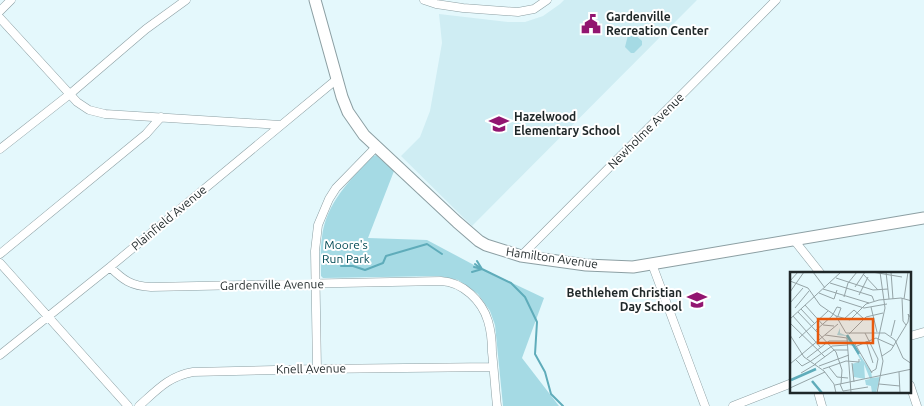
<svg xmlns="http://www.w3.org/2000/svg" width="924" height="406" font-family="Ubuntu,sans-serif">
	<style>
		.built { fill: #cfedf3 }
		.green { fill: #a5dae4 }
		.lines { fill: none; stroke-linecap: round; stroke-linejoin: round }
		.stream { stroke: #5facba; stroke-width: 2 }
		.street-casing { stroke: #8c9fa3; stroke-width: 9 }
		.secondary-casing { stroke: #8c9fa3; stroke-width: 13 }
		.street { stroke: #fff; stroke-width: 8 }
		.secondary { stroke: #fff; stroke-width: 11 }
		.labels { text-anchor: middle; stroke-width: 4; stroke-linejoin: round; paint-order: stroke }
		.poi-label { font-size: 12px; font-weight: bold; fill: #1f2728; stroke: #fff; text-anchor: start }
		.street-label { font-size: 12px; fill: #1f2728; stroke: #fff }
		.park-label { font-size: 12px; fill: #004954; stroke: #fff }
		.inset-river { fill: none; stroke: #5facba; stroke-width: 2.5 }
		.inset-road { fill: none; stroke: #95a4a7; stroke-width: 1 }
		.view { fill: #e8590c; fill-opacity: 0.15; stroke: #e8590c; stroke-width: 2.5 }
		.inset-edge { fill: none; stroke: #1f2728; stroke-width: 2.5 }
	</style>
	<rect width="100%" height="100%" fill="#e4f8fc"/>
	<!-- built -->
	<path class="built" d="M564,0H697L472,226L401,156L420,137L430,111L442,43L439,14L508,22H525L543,16L560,4Z"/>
	<!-- green -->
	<path class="green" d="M631,33H633L642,41V45L634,53H631L625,47L628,35Z
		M376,155L394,171L368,238L427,240L474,265L544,298L522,358L559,406H503L495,325L490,311L478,294L458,280L439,276L323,278L321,276C321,263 320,250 322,237C326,203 350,180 373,156Z"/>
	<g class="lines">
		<!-- stream -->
		<path class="stream" d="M477,261L482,269
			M475,264L480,268
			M341,266H353L365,270L383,263L386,256L427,244L442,254
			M474,267L482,269L511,283L525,297L537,322L535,354L545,372L551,394L563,406
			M472,272L482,269"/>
		<defs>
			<path id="street" d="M424,0L436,4L463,8L518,12L534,9L547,0
				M0,11L11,0
				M0,18L77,102L89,110L105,114L280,125
				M0,149L70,94L146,29L186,0
				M794,240L821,274
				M0,254L146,134L161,117
				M521,256L776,0
				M0,263L128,406
				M652,264L705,406
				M110,267C123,280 131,286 151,287L441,281C463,282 482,301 488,321C491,331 492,342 492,352C494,370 495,388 497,406
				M910,336L924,332
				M0,355L110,267L337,79
				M317,369L315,251L318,225L329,199L336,188L377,146
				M910,385L917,406
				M818,392L822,406
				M139,406C157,390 169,376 193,372L317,369L493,367
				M733,406L792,383"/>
			<path id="secondary" d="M315,0L342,97L348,112L364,135L457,222L479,241L486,245L521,256L586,265L633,267L924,218"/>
		</defs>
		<!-- street casing -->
		<use href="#street" class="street-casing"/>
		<!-- secondary casing -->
		<use href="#secondary" class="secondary-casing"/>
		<!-- street -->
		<use href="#street" class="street"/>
		<!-- secondary -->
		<use href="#secondary" class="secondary"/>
	</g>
	<!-- icons -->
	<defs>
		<symbol id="civic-bare" viewBox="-9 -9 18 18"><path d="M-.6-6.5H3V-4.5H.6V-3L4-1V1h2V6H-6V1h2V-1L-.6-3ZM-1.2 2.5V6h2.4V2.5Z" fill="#921570" stroke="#fff" stroke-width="2.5" paint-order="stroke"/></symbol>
		<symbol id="school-bare" viewBox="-9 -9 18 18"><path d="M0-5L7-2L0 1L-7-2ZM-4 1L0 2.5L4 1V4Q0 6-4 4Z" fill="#921570" stroke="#fff" stroke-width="2.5" paint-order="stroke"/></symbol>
	</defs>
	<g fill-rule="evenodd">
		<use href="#civic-bare" x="577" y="10" width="28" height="28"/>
		<use href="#school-bare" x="485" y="110" width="28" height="28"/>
		<use href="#school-bare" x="683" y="286" width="28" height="28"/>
	</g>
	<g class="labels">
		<!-- poi labels -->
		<g class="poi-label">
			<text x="606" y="21">Gardenville<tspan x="606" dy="14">Recreation Center</tspan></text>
			<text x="514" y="121">Hazelwood<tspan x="514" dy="14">Elementary School</tspan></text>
			<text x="682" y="297" text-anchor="end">Bethlehem Christian<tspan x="682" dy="14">Day School</tspan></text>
		</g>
		<!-- street labels -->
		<g class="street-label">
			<text transform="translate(646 131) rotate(-45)" y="4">Newholme Avenue</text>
			<text transform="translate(169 218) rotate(-40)" y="4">Plainfield Avenue</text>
			<text transform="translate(552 258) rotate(8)" y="4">Hamilton Avenue</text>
			<text transform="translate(272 285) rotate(-1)" y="4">Gardenville Avenue</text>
			<text transform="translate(311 369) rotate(-1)" y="4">Knell Avenue</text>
		</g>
		<!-- park labels -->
		<g class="park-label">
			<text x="346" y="249">Moore's<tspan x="346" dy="14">Run Park</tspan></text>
		</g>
	</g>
	<!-- overview -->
	<g transform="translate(790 272)">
		<rect width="121" height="121" fill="#e4f8fc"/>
		<path d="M50,56V61L60,65L59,68L81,99L82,106L90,105L86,121H82L81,114L76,113L75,108L80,107L74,92L75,107L64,105L62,92L71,89L63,74L58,73L56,64L47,63Z" fill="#a5dae4"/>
		<path class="inset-river" d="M57,63L69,82M1,108L26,97M22,109L32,121"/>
		<path class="inset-road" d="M8,0L0,9L18,16L30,33L46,44L56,61H95L105,68L113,86L122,92M23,0L35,16M82,0L112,5M96,0L99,27M101,0L103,27M73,2L88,18M46,6L83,18L98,17M40,11L82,24L84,29M65,15L75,0M33,17L79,31M0,20L14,0M29,21L44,27L47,18M69,23L78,5M54,25L58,11L67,0M112,26L113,49L116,53M114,27L118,0M49,28L74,36L97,32M0,31L13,16M15,33L33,53L44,54M81,35L87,60M5,36L19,19M11,37L25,52M8,40L46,80L52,98L51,112M3,44L31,76M46,44L60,48L76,32L89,28L111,26L122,29M0,47L51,0M54,47L64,38L74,47M0,51L35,85M25,59L42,44L47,35L51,36L48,44M75,61L88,87L86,97L81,100M59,62L76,45L93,41M0,63L14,85L34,99L44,112L46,121M35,63L57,66L61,121M101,64L105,48M9,66L38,39M76,69L83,91M65,72L82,101M67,74L86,66L104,74M92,84L101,78L118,50L119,43L118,42L119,45M17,86L39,69H57M5,87L12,94L21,89M21,89L42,74L58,73M62,91L64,110M0,92L48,52M25,92L44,78H58M29,94L59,83M39,95L47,105L58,106M33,97L56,89L69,90V87M109,100L110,121M11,101L26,92M50,112L53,119L78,115M89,112L110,114M45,113L122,97M0,116L35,100M87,121L93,89L88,68L95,36L90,0"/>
		<path class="view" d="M28,47H83V71H28Z"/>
		<rect width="121" height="121" class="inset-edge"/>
	</g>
</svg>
